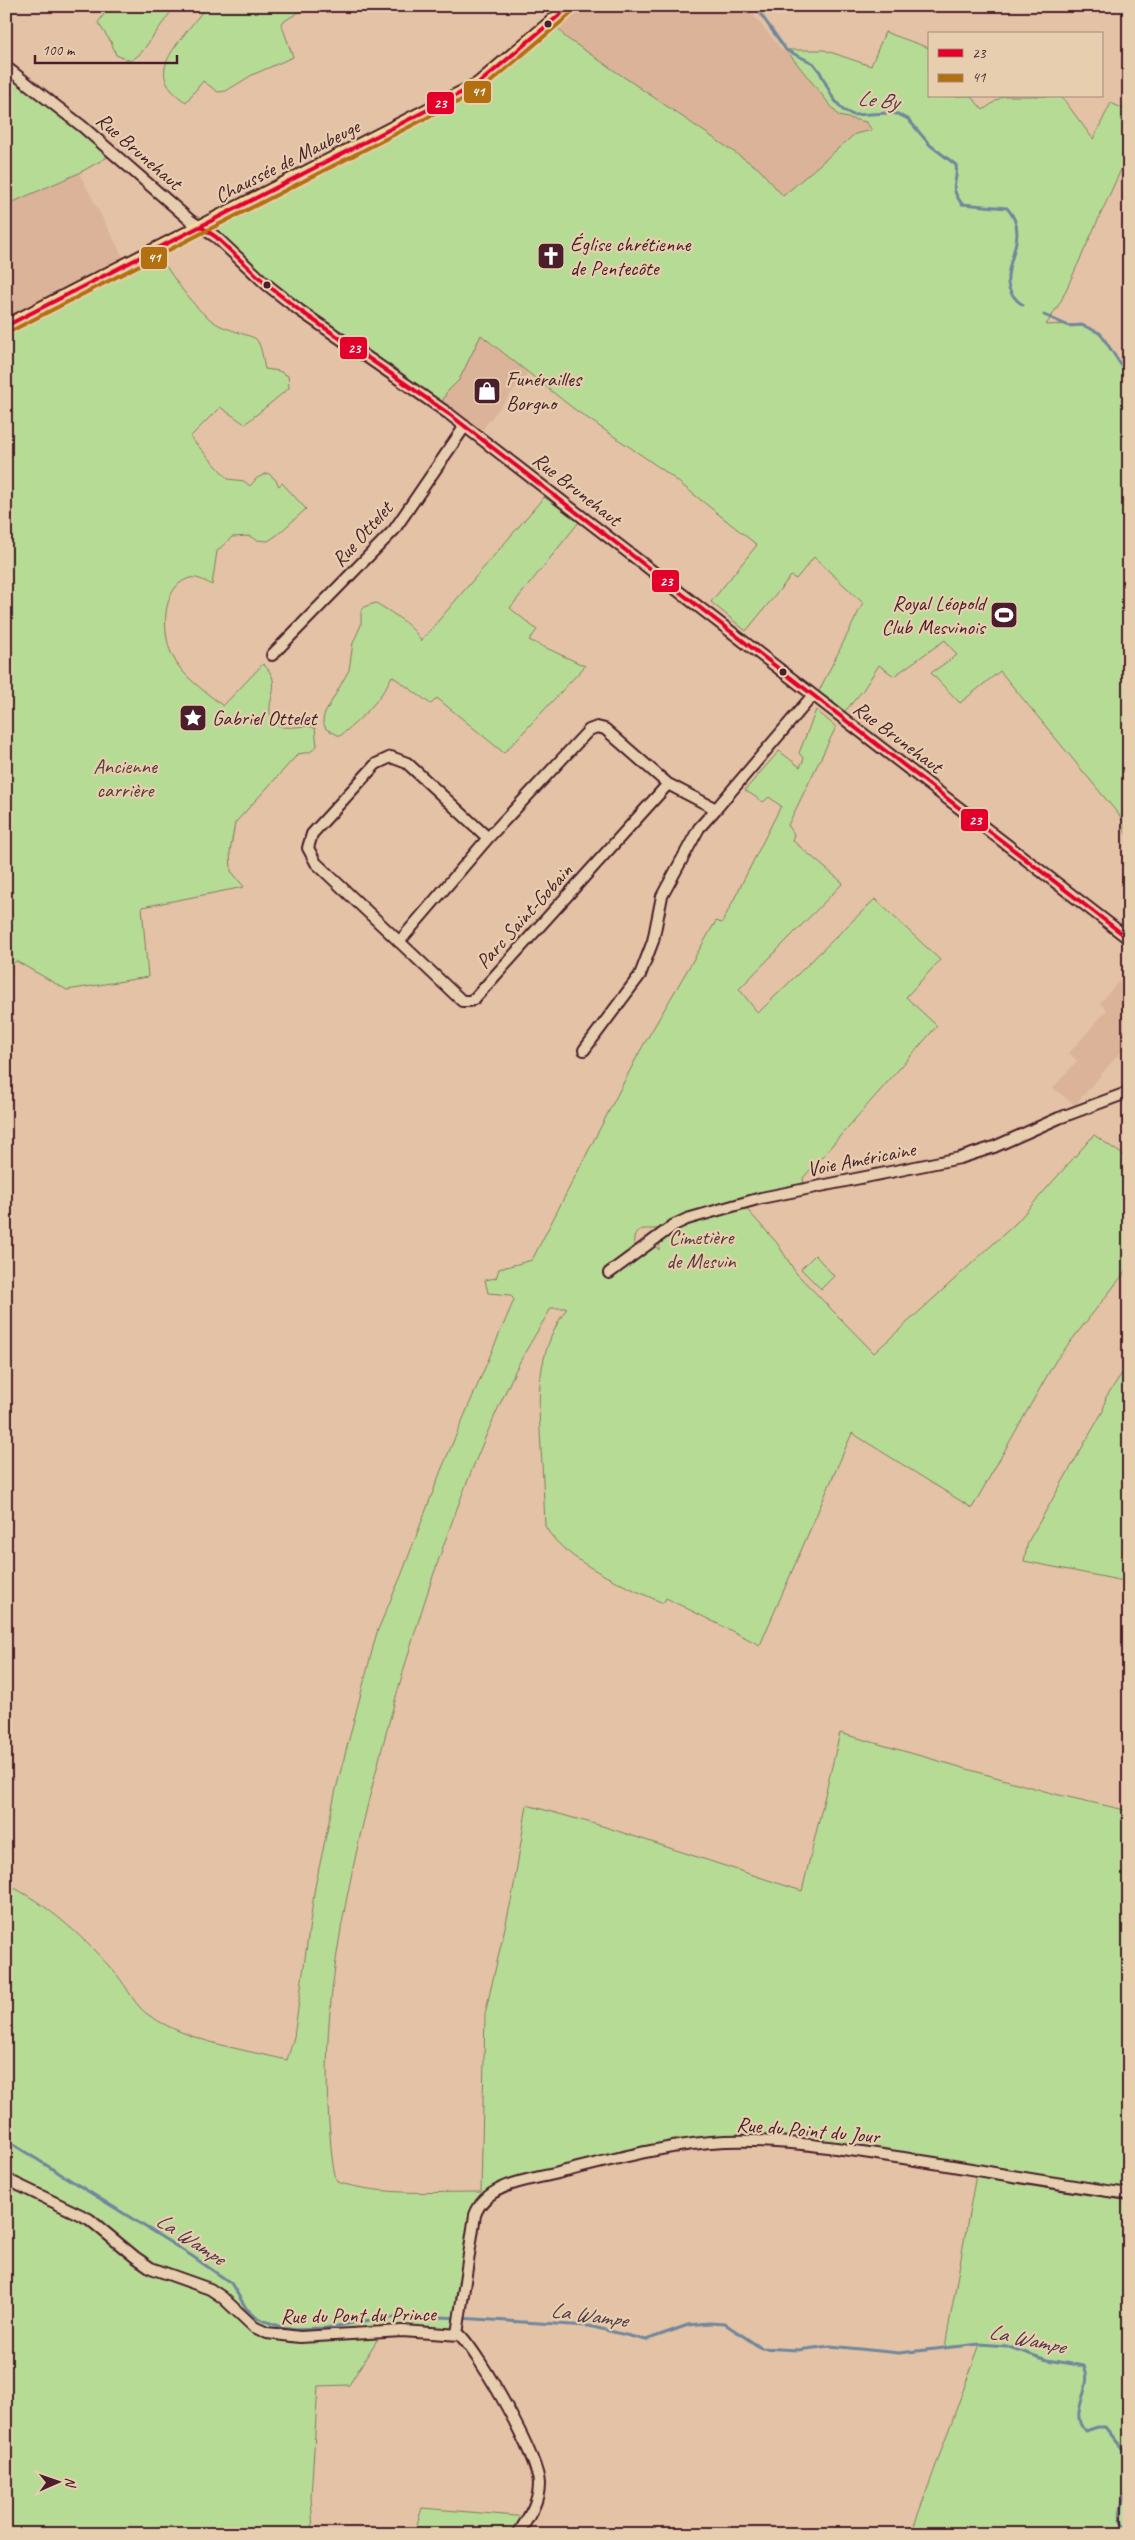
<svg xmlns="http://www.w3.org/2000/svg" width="1135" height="2540" font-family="Caveat,sans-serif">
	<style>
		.built { fill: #dab399 }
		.green { fill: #b6db95; stroke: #807d60; fill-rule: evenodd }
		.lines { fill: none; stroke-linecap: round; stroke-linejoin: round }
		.stream { stroke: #6f879c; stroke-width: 3 }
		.minor-casing { stroke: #4a1f2b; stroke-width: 14 }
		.major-casing { stroke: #4a1f2b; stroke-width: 16 }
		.minor { stroke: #e7ceaf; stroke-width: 10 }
		.major { stroke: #fadf96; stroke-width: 12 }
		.bus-1-casing { stroke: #e7ceaf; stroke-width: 8 }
		.bus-2-casing { stroke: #e7ceaf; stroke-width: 8 }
		.bus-1 { stroke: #e4002b; stroke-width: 4 }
		.bus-2 { stroke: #b27011; stroke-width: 4 }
		.bus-dot { fill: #4a1f2b; stroke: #e7ceaf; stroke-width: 2 }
		.labels { text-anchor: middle; stroke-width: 4.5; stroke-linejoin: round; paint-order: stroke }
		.street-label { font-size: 21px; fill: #4a1f2b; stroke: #e7ceaf }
		.poi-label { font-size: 21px; fill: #4a1f2b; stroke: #e7ceaf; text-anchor: start }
		.park-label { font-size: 21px; fill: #5a3b3b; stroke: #e7ceaf }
		.water-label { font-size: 22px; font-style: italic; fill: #533947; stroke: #e7ceaf }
		.line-badge { stroke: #e7ceaf; stroke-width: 2 }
		.badge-label { font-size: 14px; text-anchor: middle; font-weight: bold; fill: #fff }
	</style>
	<rect width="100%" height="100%" fill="#e3c2a5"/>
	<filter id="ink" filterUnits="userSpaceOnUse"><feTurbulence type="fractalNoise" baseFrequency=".02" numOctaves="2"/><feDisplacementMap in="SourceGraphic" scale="10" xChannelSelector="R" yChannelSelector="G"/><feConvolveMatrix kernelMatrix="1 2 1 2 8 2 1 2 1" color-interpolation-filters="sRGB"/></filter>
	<g filter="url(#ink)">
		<!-- built -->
		<path class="built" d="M570,6H746L783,51L786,50L839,116L866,122L872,131L855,134L783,196L759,169L565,37L553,21Z
			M79,173L127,265L6,326V205Z
			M480,335L528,372L477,436L440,407L446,393L459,380Z
			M1129,970V1042L1075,1105L1053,1088L1077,1061L1069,1053L1107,1010L1100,1003Z"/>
		<!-- green -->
		<path class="green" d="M109,6H175L141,53L131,61L116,55L111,42L98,23Z
			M204,6H309L281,23L293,57L252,75L226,91L218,92L203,81L186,102C144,76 173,50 194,22C198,17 204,11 204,6Z
			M553,21L565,37L759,169L783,196L855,134L872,130L866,122L839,116L786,50H824L871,66L885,32L929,48V96H971L983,110L1003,96H1061L1093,139L1111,103L1126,110L1129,106V152L1061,301L1046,325C1102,322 1100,333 1129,377V838L1125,833L1124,821L1000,671L960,703L931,673L957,655L945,640L894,676L879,665L863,690L840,717L833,701L816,697L863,603L814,557L796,579L791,576L746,631L711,602L757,545L666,472L574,409L481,335L459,380L446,393L440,407L299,310L201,227L447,101Z
			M6,67L113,154L79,173L6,205Z
			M155,251C173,275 191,308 217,324C225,329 255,337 256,339C262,346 263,361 265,369L279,371L288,376L289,388L245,424L220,407L190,437L228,479L244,481L250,486L257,478L268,473L276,480L279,486L282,483L306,509L277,535L268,541L257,540L249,536L232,537L217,551L212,585C205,581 195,575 187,579C161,589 162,634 172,655C182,677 205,691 223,706L263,664C286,685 263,701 272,719C280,735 302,722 315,728L317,746L310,752L298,754L235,823L230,852L231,871L244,887L142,907L148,977L67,990L16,961L6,971V326Z
			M544,497L579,522L510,608L537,630L529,640L585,666L504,753L437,698L431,704L392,676C380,701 362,718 340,736L326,729L323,722L324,715L349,670L353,643L361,625V611L366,606L376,603C391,612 414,626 421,641Z
			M816,710L836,727L788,825L794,834L792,840L843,883L739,989L758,1013L875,899L940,960L906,997L937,1026L803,1178L805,1189L742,1204L777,1243L796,1273L874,1353L1016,1223L1094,1135L1129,1159V1267L1056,1360L972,1508L852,1433L760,1645L666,1598L663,1603C626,1586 565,1562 545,1526C544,1501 543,1475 541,1449C538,1395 535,1355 567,1308H551C538,1331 522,1355 511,1380C443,1524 398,1678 361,1832C339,1928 321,2025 329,2123C331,2143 331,2163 337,2182C384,2196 432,2192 481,2192L485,2014L512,1897L527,1805L602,1826L802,1891L840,1733L1055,1794L1129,1811V2534H911L980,2344L945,2347L977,2169L852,2150L702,2143L521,2182L481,2202L457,2334L382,2332L349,2385L318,2386L311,2496L313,2534H6V1884C49,1904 86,1940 117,1975C128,1988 135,2007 150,2016C190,2042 241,2049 287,2060L294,2037L315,1887L336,1789L377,1632L401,1576L442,1468L514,1300L511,1295L488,1293L485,1280L496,1278L499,1269L532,1260L640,1051L716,921L722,923L781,806L769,797L763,802L745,790L779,751L800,767L804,759L799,753ZM708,1218L669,1233L660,1242L659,1250L655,1246L639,1258C634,1252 631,1238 637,1232C642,1228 647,1229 652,1229C670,1229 690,1222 708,1218Z
			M815,1255L834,1276L821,1289L801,1269Z
			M1129,1363V1582L1024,1561L1028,1542L1103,1411L1106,1397Z
			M422,2508L528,2517L518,2534H414Z"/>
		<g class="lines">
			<!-- stream -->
			<path class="stream" d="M755,6L786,50L813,63L820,72L833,98L843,110L853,115L888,113L898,114L908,119L930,145L956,165C959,184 947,184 962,204L1007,208C1038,242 983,278 1023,305
				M1044,315L1069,326L1082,325L1100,333L1129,377
				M6,2140L192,2256L231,2283L246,2308L257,2318L286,2329L326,2328L381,2318L442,2317L589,2326L646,2340L688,2325L709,2323L725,2324L761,2348L798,2350L830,2346L899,2353L980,2344L1006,2346L1047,2360L1084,2366C1095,2388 1067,2412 1085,2431L1098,2427H1105L1126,2453L1129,2463
				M1129,2485C1124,2503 1112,2517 1129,2532"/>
			<defs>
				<path id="minor" d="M6,67L83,127L191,221L216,237L266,284L299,310L449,414L1129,939
					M272,655L394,530L465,426
					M488,838L407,763L391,757L376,764L312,834L308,848L316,863L462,1001H470L475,998L668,784
					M399,942L488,838L589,730L597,727L605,729L668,784L716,809L813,695
					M584,1050L640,975L653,941L662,896L699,828L716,809
					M609,1273L674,1225L687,1219L761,1198L960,1158L994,1147L1059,1118L1129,1092
					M6,2179L89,2219L135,2257L151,2268L210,2289L222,2297L254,2327L267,2333L300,2337L402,2331L460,2335C480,2355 539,2458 539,2484C539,2503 528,2518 518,2534
					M457,2334L475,2215C486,2183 530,2180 558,2173C614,2159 668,2144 725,2141C778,2139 831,2147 883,2155C965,2167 1047,2183 1129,2194"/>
				<path id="major" d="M6,326L478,84L570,6"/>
			</defs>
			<!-- minor casing -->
			<use href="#minor" class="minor-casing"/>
			<!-- major casing -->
			<use href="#major" class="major-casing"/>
			<!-- minor -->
			<use href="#minor" class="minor"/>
			<!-- major -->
			<use href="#major" class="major"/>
			<defs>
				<path id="bus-1" d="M201,227L216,237L266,284L299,310L449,414L1129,939
					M6,326L478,84L570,6"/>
				<path id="bus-2" d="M9,332L481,90L574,11"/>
			</defs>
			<!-- bus-1 casing -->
			<use href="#bus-1" class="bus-1-casing"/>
			<!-- bus-2 casing -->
			<use href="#bus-2" class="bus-2-casing"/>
			<!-- bus-1 -->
			<use href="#bus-1" class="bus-1"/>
			<!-- bus-2 -->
			<use href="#bus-2" class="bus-2"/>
		</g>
	</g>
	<!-- icons -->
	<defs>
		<symbol id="church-square" viewBox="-11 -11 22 22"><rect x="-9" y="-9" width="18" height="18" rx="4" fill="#4a1f2b" stroke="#e7ceaf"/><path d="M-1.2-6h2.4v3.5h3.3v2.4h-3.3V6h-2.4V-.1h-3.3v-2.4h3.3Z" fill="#fff"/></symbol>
		<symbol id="shop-square" viewBox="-11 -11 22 22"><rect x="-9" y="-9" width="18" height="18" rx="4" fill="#4a1f2b" stroke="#e7ceaf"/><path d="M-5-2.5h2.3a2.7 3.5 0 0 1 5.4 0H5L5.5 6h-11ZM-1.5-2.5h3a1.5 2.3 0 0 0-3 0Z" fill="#fff"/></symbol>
		<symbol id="stadium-square" viewBox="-11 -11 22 22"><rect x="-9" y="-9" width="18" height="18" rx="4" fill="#4a1f2b" stroke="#e7ceaf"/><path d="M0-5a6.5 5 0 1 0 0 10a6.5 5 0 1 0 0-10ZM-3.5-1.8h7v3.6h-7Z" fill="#fff"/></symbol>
		<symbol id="sight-square" viewBox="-11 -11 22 22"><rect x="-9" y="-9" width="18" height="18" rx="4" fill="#4a1f2b" stroke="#e7ceaf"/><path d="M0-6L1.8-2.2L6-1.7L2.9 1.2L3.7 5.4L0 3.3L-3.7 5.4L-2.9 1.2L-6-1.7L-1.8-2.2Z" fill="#fff"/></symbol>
	</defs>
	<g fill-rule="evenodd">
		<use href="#church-square" x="535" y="240" width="32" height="32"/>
		<use href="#shop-square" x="471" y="375" width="32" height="32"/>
		<use href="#stadium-square" x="988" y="599" width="32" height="32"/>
		<use href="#sight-square" x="177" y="702" width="32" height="32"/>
	</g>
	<!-- markers -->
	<g class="bus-dot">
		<circle cx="548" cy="24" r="4.5"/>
		<circle cx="267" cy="285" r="4.5"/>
		<circle cx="783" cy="672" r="4.5"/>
	</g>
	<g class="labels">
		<!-- street labels -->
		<g class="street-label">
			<text transform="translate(139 151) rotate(41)" y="7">Rue Brunehaut</text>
			<text transform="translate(287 161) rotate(-27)" y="7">Chaussée de Maubeuge</text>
			<text transform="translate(577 489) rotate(38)" y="7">Rue Brunehaut</text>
			<text transform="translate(362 534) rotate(-48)" y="7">Rue Ottelet</text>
			<text transform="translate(898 737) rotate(37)" y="7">Rue Brunehaut</text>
			<text transform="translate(524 916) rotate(-48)" y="7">Parc Saint-Gobain</text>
			<text transform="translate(861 1159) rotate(-11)" y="7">Voie Américaine</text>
			<text transform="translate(808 2130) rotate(5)" y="7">Rue du Point du Jour</text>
			<text transform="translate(358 2315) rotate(-1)" y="7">Rue du Pont du Prince</text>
		</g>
		<!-- poi labels -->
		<g class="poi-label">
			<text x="570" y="251">Église chrétienne<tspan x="570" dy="24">de Pentecôte</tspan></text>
			<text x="506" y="386">Funérailles<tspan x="506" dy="24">Borgno</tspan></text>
			<text x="985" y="610" text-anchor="end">Royal Léopold<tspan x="985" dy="24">Club Mesvinois</tspan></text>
			<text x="212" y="725">Gabriel Ottelet</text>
		</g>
		<!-- park labels -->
		<g class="park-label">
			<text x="125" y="773">Ancienne<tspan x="125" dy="24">carrière</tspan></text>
			<text x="701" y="1244">Cimetière<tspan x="701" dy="24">de Mesvin</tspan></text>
		</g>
		<!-- water labels -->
		<g class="water-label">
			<text transform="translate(878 99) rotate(6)" y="8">Le By</text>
			<text transform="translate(191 2238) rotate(33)" y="8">La Wampe</text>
			<text transform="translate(589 2314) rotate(8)" y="8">La Wampe</text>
			<text transform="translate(1027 2338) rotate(12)" y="8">La Wampe</text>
		</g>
	</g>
	<g class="line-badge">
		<rect x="463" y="80" width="29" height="24" rx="5" fill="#b27011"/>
		<rect x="426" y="91" width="29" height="24" rx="5" fill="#e4002b"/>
		<rect x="140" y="246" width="28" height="24" rx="5" fill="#b27011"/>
		<rect x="339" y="336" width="29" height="24" rx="5" fill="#e4002b"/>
		<rect x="651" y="569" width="29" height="24" rx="5" fill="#e4002b"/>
		<rect x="960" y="808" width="29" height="24" rx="5" fill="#e4002b"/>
	</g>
	<g class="badge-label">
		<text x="478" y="96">41</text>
		<text x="440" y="108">23</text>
		<text x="154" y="262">41</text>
		<text x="354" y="353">23</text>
		<text x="666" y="586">23</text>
		<text x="975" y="825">23</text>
	</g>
	<!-- margin -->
	<rect width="1135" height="2540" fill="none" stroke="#e7ceaf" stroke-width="25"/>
	<rect x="12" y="12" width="1110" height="2515" fill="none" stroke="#4a1f2b" stroke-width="2" filter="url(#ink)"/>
	<!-- legend -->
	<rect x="928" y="32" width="175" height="65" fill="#e7ceaf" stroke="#a8887a"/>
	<rect x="938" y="49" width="25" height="8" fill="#e4002b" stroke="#a8887a"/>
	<text x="972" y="58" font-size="15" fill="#4a1f2b">23</text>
	<rect x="938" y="74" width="25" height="8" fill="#b27011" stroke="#a8887a"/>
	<text x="972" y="82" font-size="15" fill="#4a1f2b">41</text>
	<!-- north arrow -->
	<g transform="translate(58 2482) rotate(88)" stroke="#e7ceaf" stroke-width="4" paint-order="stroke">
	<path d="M0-4L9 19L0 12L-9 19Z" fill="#4a1f2b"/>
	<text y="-8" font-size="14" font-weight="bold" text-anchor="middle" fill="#4a1f2b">N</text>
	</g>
	<!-- scale -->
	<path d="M35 55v8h142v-8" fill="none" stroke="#4a1f2b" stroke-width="2.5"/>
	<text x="42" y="55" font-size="15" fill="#4a1f2b" stroke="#e7ceaf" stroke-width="4" paint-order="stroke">100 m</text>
</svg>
